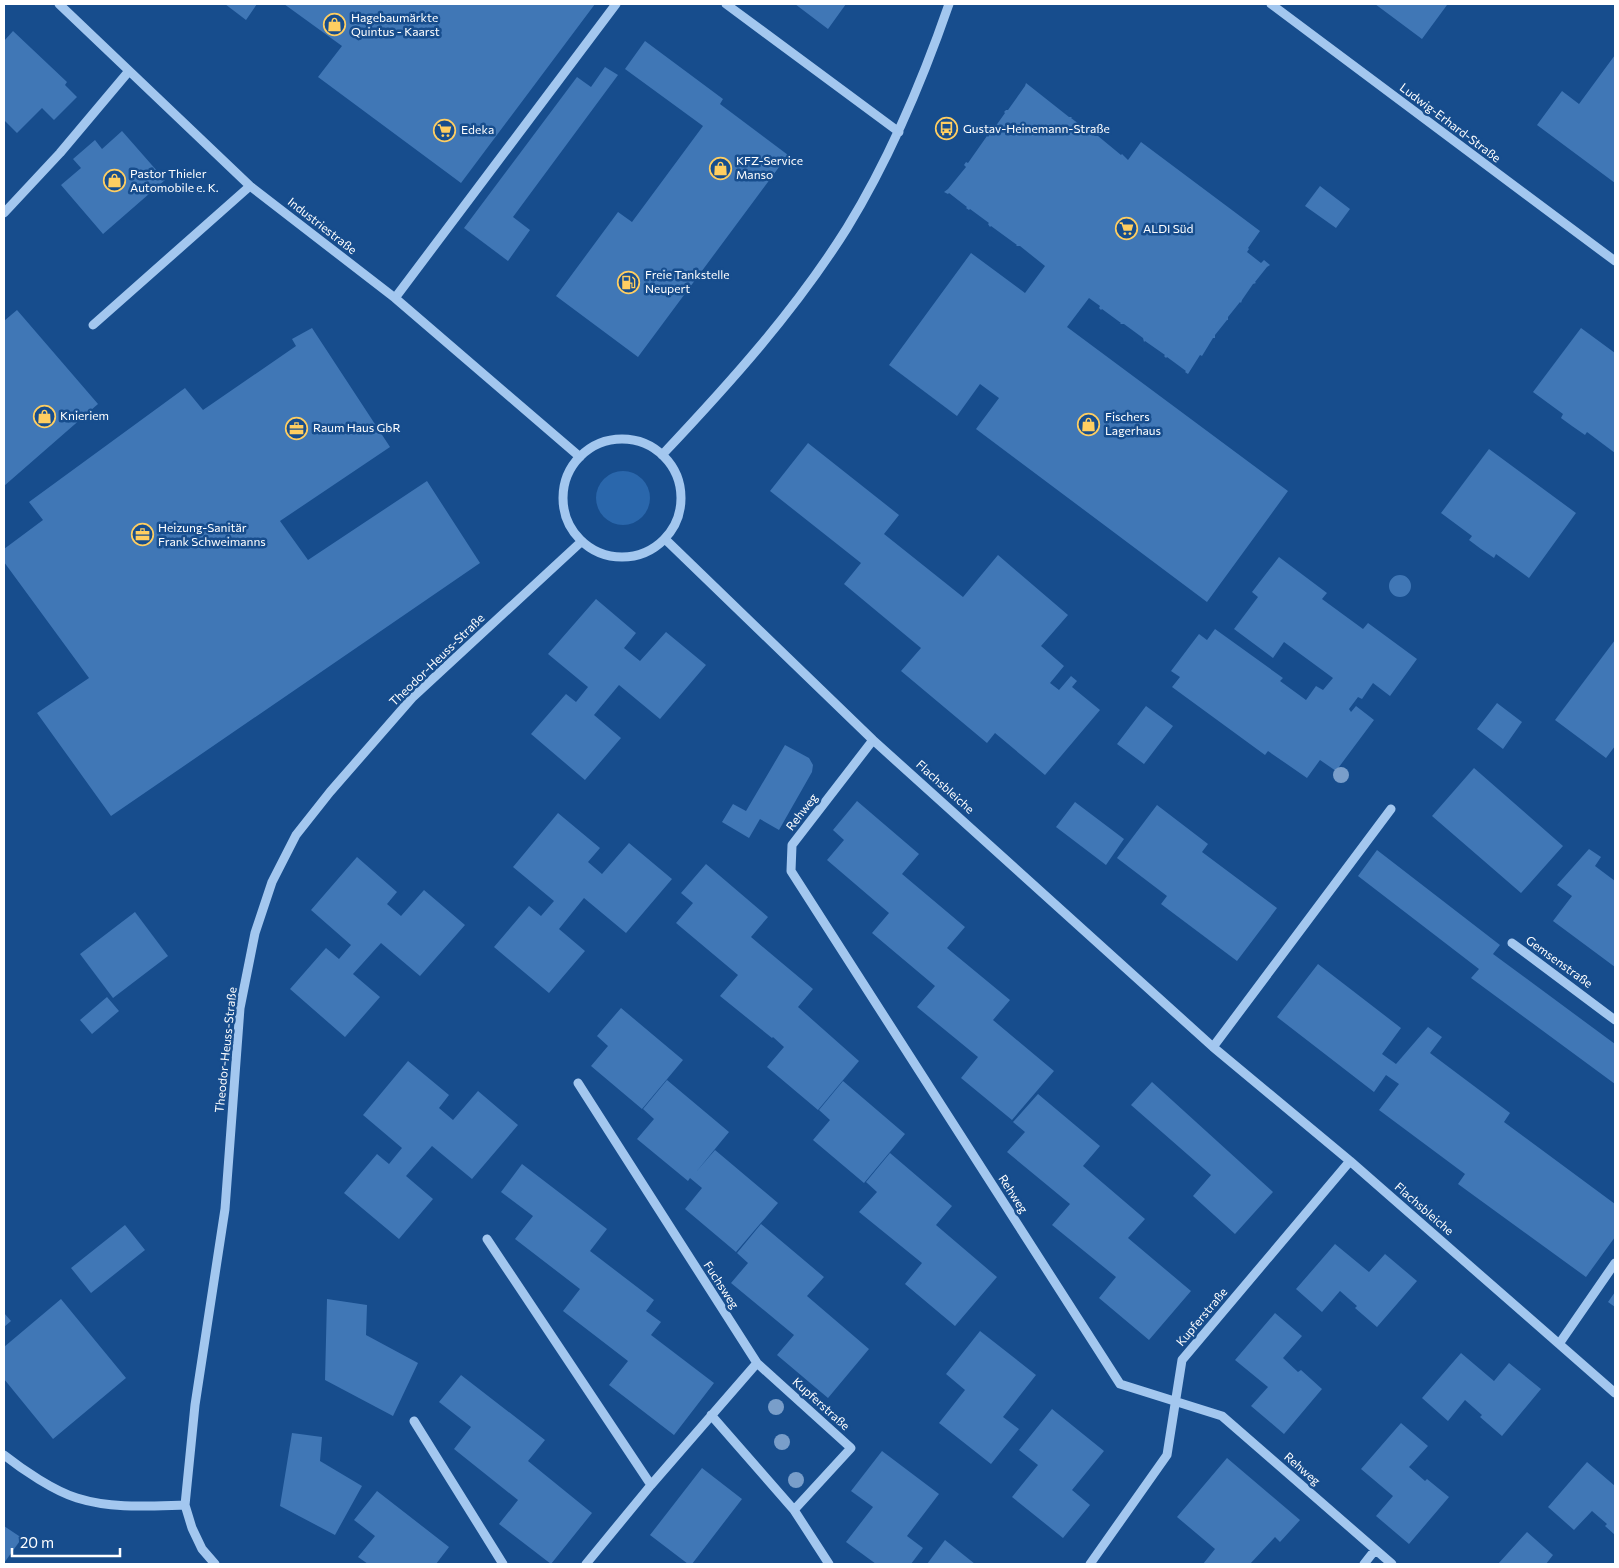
<svg xmlns="http://www.w3.org/2000/svg" width="1619" height="1568" font-family="Commissioner,sans-serif">
	<style>
		.green { fill: #2a67ac }
		.building { fill: #4077b6 }
		.lines { fill: none; stroke-linecap: round; stroke-linejoin: round }
		.minor { stroke: #a3c7ef; stroke-width: 9 }
		.tree { fill: #799eca }
		.labels { text-anchor: middle; stroke-width: 5; stroke-linejoin: round; paint-order: stroke }
		.poi-label { font-size: 12px; fill: #fff; stroke: #174d8d; text-anchor: start }
		.street-label { font-size: 12px; fill: #fff; stroke: #174d8d }
	</style>
	<rect width="100%" height="100%" fill="#174d8d"/>
	<!-- green -->
	<path class="green" d="M596 498a27 27 0 1 1 54 0a27 27 0 1 1-54 0Z"/>
	<!-- building -->
	<path class="building" d="M225,4H257L246,20Z
		M284,4H595L461,183L318,77L342,46Z
		M795,4H846L828,29Z
		M1375,4H1444L1447,5L1422,39Z
		M13,31L67,82L65,85L77,97L54,120L42,108L17,133L4,120V41Z
		M645,41L723,99L720,104L788,155L638,357L556,296L618,212L632,222L703,126L625,69Z
		M1615,55V183L1537,125L1562,91L1579,104Z
		M605,67L618,75L513,217L530,230L508,261L464,228L577,77L591,87Z
		M1026,83L1069,117H1072L1071,118L1095,136H1098L1121,155L1122,154L1128,160L1141,142L1260,231L1248,248L1249,249L1247,252L1261,263L1264,260L1270,265L1267,267L1255,282L1256,283L1253,284L1242,300L1241,303L1240,302L1228,317V320H1227L1215,335V338H1213L1202,356L1200,355L1188,374L1185,372L1186,371L1167,357L1166,358L1164,356L1165,355L1145,341L1144,342L1143,338L1124,324H1120L1121,323L1102,309L1101,310L1099,308L1100,306L1089,298L1067,327L1288,491L1207,602L976,429L999,398L980,384L957,416L889,365L971,253L1025,293L1045,266L1020,246H1016L1017,245L991,226L990,227L988,224L989,223L970,209L969,210L966,208L967,207L949,193L948,194L944,192L948,189L966,167L964,165L966,162L968,163L987,136L988,137L1005,113L1004,112L1006,110H1008L1025,86Z
		M122,131L165,180L103,234L61,185L81,168L73,159L95,140L102,149Z
		M1320,186L1350,209L1336,228L1305,206Z
		M17,310L98,404L4,486V321Z
		M312,328L390,447L280,521L308,560L427,481L480,563L111,816L37,713L89,678L4,562V549L43,520L29,502L185,388L203,410L296,346L292,339Z
		M1581,328L1615,353V453L1587,432L1585,435L1572,426L1561,418L1563,414L1533,392Z
		M808,443L899,515L884,534L963,597L998,555L1068,615L1041,646L1064,666L1050,683L1059,690L1071,676L1077,681L1072,687L1100,710L1045,775L995,733L987,743L901,671L921,648L844,584L861,563L770,491Z
		M1489,449L1576,513L1529,578L1496,554L1494,558L1481,549L1469,540L1472,536L1441,513Z
		M1279,557L1327,593L1322,599L1363,629L1368,623L1417,659L1390,696L1373,683L1362,699L1358,697L1349,709L1351,712L1356,706L1374,720L1336,771L1320,760L1307,778L1268,751L1265,755L1172,687L1180,677L1171,671L1199,634L1207,640L1215,629L1283,678L1280,681L1306,700L1316,686L1323,690L1333,678L1284,642L1273,658L1234,629L1258,597L1252,592Z
		M1389 586a11 11 0 1 1 22 0a11 11 0 1 1-22 0Z
		M596,599L636,633L624,648L640,661L666,632L706,665L660,719L619,685L594,715L621,738L585,780L531,734L566,694L576,702L588,687L548,654Z
		M1615,640V746L1606,758L1555,720Z
		M1497,703L1522,722L1503,749L1477,729Z
		M1146,706L1173,726L1144,764L1117,744Z
		M785,745L809,758L813,765L812,772L779,830L760,819L749,838L722,822L733,804L746,811Z
		M1474,768L1563,846L1521,893L1432,816Z
		M857,801L919,854L902,874L965,927L947,948L1010,1000L993,1020L1054,1071L1012,1120L961,1078L978,1057L917,1007L935,986L872,933L889,913L827,860L844,840L833,830Z
		M1075,802L1124,839L1106,865L1056,827Z
		M1157,805L1208,844L1202,852L1277,908L1237,961L1161,904L1167,896L1117,858Z
		M558,813L600,848L588,862L602,874L629,843L672,879L626,933L584,898L559,929L585,951L549,993L494,947L529,906L541,916L554,901L513,867Z
		M1589,849L1601,857L1595,866L1615,881V967L1553,921L1572,896L1557,885Z
		M1377,850L1500,945L1493,954L1615,1044V1084L1471,978L1479,969L1358,876Z
		M357,857L397,892L387,904L401,916L424,890L465,925L420,976L381,943L353,974L380,997L345,1037L290,989L326,948L339,959L351,945L311,910Z
		M706,864L768,917L751,937L813,989L798,1007L859,1061L818,1110L767,1067L784,1047L773,1037L772,1038L720,996L738,975L676,923L693,903L681,893Z
		M135,912L168,956L113,998L80,954Z
		M1318,964L1401,1028L1382,1054L1396,1064L1428,1027L1442,1037L1430,1053L1510,1113L1504,1122L1615,1204V1237L1586,1277L1458,1184L1465,1174L1379,1110L1399,1084L1386,1075L1374,1092L1277,1017Z
		M107,997L119,1011L92,1034L80,1020Z
		M621,1008L683,1060L642,1109L591,1066L608,1046L597,1036Z
		M408,1061L449,1095L439,1108L453,1120L478,1091L518,1125L472,1179L432,1146L406,1176L433,1199L399,1239L344,1193L377,1154L389,1164L402,1148L363,1115Z
		M667,1080L729,1132L696,1172L715,1150L778,1203L736,1252L685,1209L702,1188L690,1178L688,1181L637,1139L654,1119L643,1109Z
		M843,1081L905,1134L864,1183L813,1140L830,1120L819,1110Z
		M1152,1082L1273,1192L1235,1234L1193,1196L1211,1175L1131,1105Z
		M1038,1094L1100,1146L1083,1166L1145,1219L1128,1238L1191,1291L1149,1340L1099,1298L1116,1277L1052,1225L1070,1204L1007,1152L1025,1132L1013,1122Z
		M890,1153L952,1206L936,1225L997,1277L955,1326L905,1284L922,1263L859,1212L877,1192L866,1182Z
		M522,1164L607,1229L590,1251L654,1300L646,1311L661,1322L651,1335L714,1383L674,1435L609,1385L628,1361L563,1311L580,1289L515,1239L533,1216L501,1192Z
		M761,1224L824,1277L807,1296L869,1349L828,1398L777,1355L794,1335L731,1283L748,1263L737,1253Z
		M125,1225L145,1250L91,1293L71,1268Z
		M1335,1244L1369,1272L1385,1254L1417,1281L1377,1327L1355,1308L1357,1306L1340,1291L1322,1312L1296,1289Z
		M1615,1292V1307L1608,1302Z
		M61,1299L126,1378L53,1439L4,1379V1347Z
		M327,1299L367,1305L366,1335L418,1363L393,1416L325,1380Z
		M4,1313L11,1321L4,1327Z
		M1275,1313L1302,1336L1283,1358L1298,1372L1301,1370L1322,1389L1284,1434L1251,1406L1268,1387L1235,1360Z
		M980,1331L1036,1375L1003,1417L1019,1429L991,1464L939,1423L965,1390L946,1374Z
		M1461,1353L1494,1381L1509,1363L1541,1389L1502,1436L1480,1417L1482,1415L1465,1400L1448,1421L1422,1398Z
		M461,1375L545,1440L528,1461L592,1513L551,1564L499,1524L518,1500L454,1449L471,1427L439,1402Z
		M1052,1409L1104,1451L1072,1490L1090,1505L1063,1538L1012,1497L1038,1465L1019,1450Z
		M1401,1423L1428,1446L1409,1467L1425,1481L1427,1479L1449,1497L1409,1544L1376,1516L1393,1496L1361,1469Z
		M292,1433L322,1437L320,1461L362,1486L335,1535L280,1506Z
		M882,1451L939,1494L907,1536L923,1548L911,1564H876L846,1542L873,1507L851,1491Z
		M1227,1458L1300,1520L1280,1542L1275,1537L1250,1564H1203L1215,1549L1177,1517Z
		M1587,1462L1615,1486V1535L1605,1526L1607,1524L1592,1511L1574,1530L1548,1507Z
		M702,1468L742,1499L692,1564H688L650,1535Z
		M377,1491L449,1547L436,1564H368L358,1557L375,1536L354,1520Z
		M4,1526L22,1538L4,1563Z
		M1527,1532L1553,1555L1546,1564H1498Z
		M945,1540L975,1564H927Z"/>
	<g class="lines">
		<!-- minor -->
		<path class="minor" d="M59,4L250,186L395,298L580,457
			M726,4L899,132
			M1271,4L1615,261
			M4,213L60,153L129,71
			M395,298L616,4
			M93,325L250,186
			M563 498a59 59 0 1 1 118 0a59 59 0 1 1-118 0Z
			M662,455C729,384 795,311 847,228C890,158 922,82 949,4
			M665,539L873,740L1213,1047L1350,1161L1615,1393
			M873,740L792,845L791,871L1120,1384L1222,1416L1392,1564
			M1512,943L1615,1020
			M1213,1047L1391,809
			M578,1083L757,1363L851,1448L794,1510L829,1564
			M487,1239L651,1485
			M1559,1344L1615,1263
			M711,1415L794,1510
			M414,1421L503,1564
			M4,1455C23,1470 54,1491 77,1498C112,1509 149,1506 185,1505
			M215,1564L202,1549L192,1528L185,1505L195,1405L225,1209L240,1008L255,933L272,882L296,835L330,792L412,698L582,541
			M586,1564L651,1485L757,1363
			M1090,1564L1167,1455L1182,1360L1350,1161
			M1364,1564L1375,1550"/>
	</g>
	<!-- trees -->
	<g class="tree">
		<circle cx="1341" cy="775" r="8"/>
		<circle cx="776" cy="1407" r="8"/>
		<circle cx="782" cy="1442" r="8"/>
		<circle cx="796" cy="1480" r="8"/>
	</g>
	<!-- icons -->
	<defs>
		<symbol id="shop-ring" viewBox="-11 -11 22 22"><circle r="9.5" fill="#174d8d" stroke="#ffce61" stroke-width="1.5"/><path d="M-5-2.5h2.3a2.7 3.5 0 0 1 5.4 0H5L5.5 6h-11ZM-1.5-2.5h3a1.5 2.3 0 0 0-3 0Z" fill="#ffce61"/></symbol>
		<symbol id="bus-ring" viewBox="-11 -11 22 22"><circle r="9.5" fill="#174d8d" stroke="#ffce61" stroke-width="1.5"/><path d="M-5-6H5V4H4V6H2V4H-2V6H-4V4H-5ZM-3.5-4V0h7V-4ZM-3.5 1.2v1.5H-2V1.2ZM2 1.2v1.5H3.5V1.2Z" fill="#ffce61"/></symbol>
		<symbol id="supermarket-ring" viewBox="-11 -11 22 22"><circle r="9.5" fill="#174d8d" stroke="#ffce61" stroke-width="1.5"/><path d="M-6-5.5h2.5l.6 2H6L4.5 2H-2.5L-4.4-4H-6ZM-1.5 3.2a1.3 1.3 0 1 0 .1 0ZM3 3.2a1.3 1.3 0 1 0 .1 0Z" fill="#ffce61"/></symbol>
		<symbol id="fuel-ring" viewBox="-11 -11 22 22"><circle r="9.5" fill="#174d8d" stroke="#ffce61" stroke-width="1.5"/><path d="M-5.5-6h7V0h2V4h1.3V-2.5L3-4.5l.8-.8L6-3V5H2.5V1h-1V6h-7ZM-4.2-4.7v3.2H.2V-4.7Z" fill="#ffce61"/></symbol>
		<symbol id="office-ring" viewBox="-11 -11 22 22"><circle r="9.5" fill="#174d8d" stroke="#ffce61" stroke-width="1.5"/><path d="M-6-3h4V-5.5h4V-3h4V5H-6ZM-1-4.5V-3h2v-1.5ZM-6 0V1H6V0Z" fill="#ffce61"/></symbol>
	</defs>
	<g fill-rule="evenodd">
		<use href="#shop-ring" x="322" y="12" width="25" height="25"/>
		<use href="#bus-ring" x="934" y="116" width="25" height="25"/>
		<use href="#supermarket-ring" x="432" y="118" width="25" height="25"/>
		<use href="#shop-ring" x="708" y="156" width="25" height="25"/>
		<use href="#shop-ring" x="102" y="168" width="25" height="25"/>
		<use href="#supermarket-ring" x="1114" y="216" width="25" height="25"/>
		<use href="#fuel-ring" x="616" y="270" width="25" height="25"/>
		<use href="#shop-ring" x="32" y="404" width="25" height="25"/>
		<use href="#shop-ring" x="1076" y="412" width="25" height="25"/>
		<use href="#office-ring" x="284" y="416" width="25" height="25"/>
		<use href="#office-ring" x="130" y="522" width="25" height="25"/>
	</g>
	<g class="labels">
		<!-- poi labels -->
		<g class="poi-label">
			<text x="351" y="22">Hagebaumärkte<tspan x="351" dy="14">Quintus - Kaarst</tspan></text>
			<text x="963" y="133">Gustav-Heinemann-Straße</text>
			<text x="461" y="134">Edeka</text>
			<text x="736" y="165">KFZ-Service<tspan x="736" dy="14">Manso</tspan></text>
			<text x="130" y="178">Pastor Thieler<tspan x="130" dy="14">Automobile e. K.</tspan></text>
			<text x="1143" y="233">ALDI Süd</text>
			<text x="645" y="279">Freie Tankstelle<tspan x="645" dy="14">Neupert</tspan></text>
			<text x="60" y="420">Knieriem</text>
			<text x="1105" y="421">Fischers<tspan x="1105" dy="14">Lagerhaus</tspan></text>
			<text x="313" y="432">Raum Haus GbR</text>
			<text x="158" y="532">Heizung-Sanitär<tspan x="158" dy="14">Frank Schweimanns</tspan></text>
		</g>
		<!-- street labels -->
		<g class="street-label">
			<text transform="translate(1450 123) rotate(37)" y="4">Ludwig-Erhard-Straße</text>
			<text transform="translate(322 226) rotate(38)" y="4">Industriestraße</text>
			<text transform="translate(437 660) rotate(-44)" y="4">Theodor-Heuss-Straße</text>
			<text transform="translate(945 787) rotate(42)" y="4">Flachsbleiche</text>
			<text transform="translate(802 812) rotate(-52)" y="4">Rehweg</text>
			<text transform="translate(1559 962) rotate(36)" y="4">Gemsenstraße</text>
			<text transform="translate(226 1050) rotate(-84)" y="4">Theodor-Heuss-Straße</text>
			<text transform="translate(1013 1194) rotate(57)" y="4">Rehweg</text>
			<text transform="translate(1424 1209) rotate(41)" y="4">Flachsbleiche</text>
			<text transform="translate(721 1285) rotate(57)" y="4">Fuchsweg</text>
			<text transform="translate(1202 1317) rotate(-50)" y="4">Kupferstraße</text>
			<text transform="translate(821 1404) rotate(42)" y="4">Kupferstraße</text>
			<text transform="translate(1302 1469) rotate(41)" y="4">Rehweg</text>
		</g>
	</g>
	<!-- border -->
	<rect width="1619" height="1568" fill="none" stroke="#ffffff" stroke-width="10"/>
	<!-- scale -->
	<path d="M12 1548v8h108v-8" fill="none" stroke="#ffffff" stroke-width="2.5"/>
	<text x="20" y="1548" font-size="15" fill="#ffffff" stroke="#174d8d" stroke-width="4" paint-order="stroke">20 m</text>
</svg>
